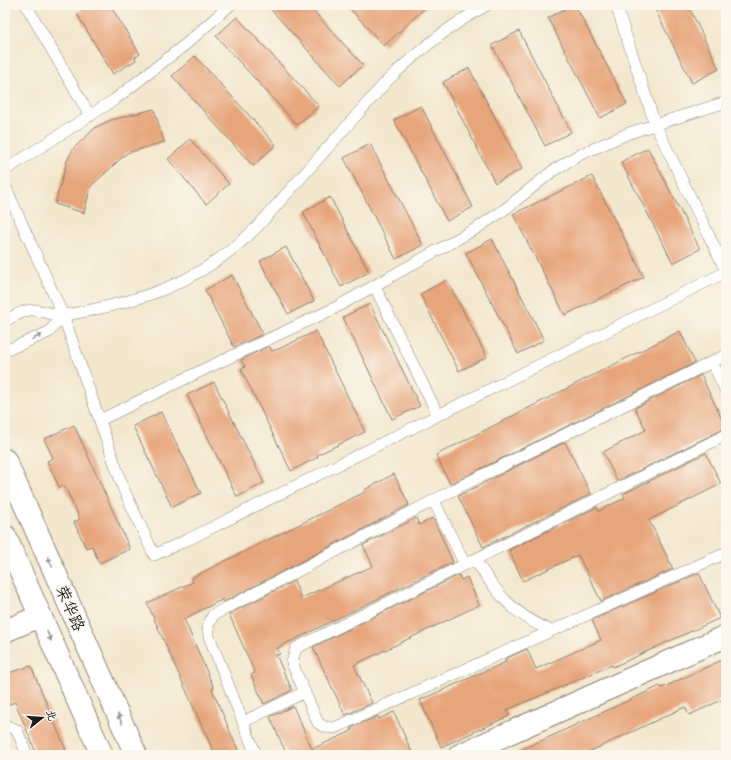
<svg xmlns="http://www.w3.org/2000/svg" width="731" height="760" font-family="Caveat,'LXGW WenKai TC',sans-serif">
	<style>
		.building { fill: #e7a57b }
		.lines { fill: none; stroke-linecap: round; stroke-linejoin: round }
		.lane-casing { stroke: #888274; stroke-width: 12 }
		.street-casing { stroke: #888274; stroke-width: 24 }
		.secondary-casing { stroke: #888274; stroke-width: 24 }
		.lane { stroke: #fff; stroke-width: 11 }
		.street { stroke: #fff; stroke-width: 22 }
		.secondary { stroke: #fff; stroke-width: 22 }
		.oneway { fill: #999 }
		.labels { text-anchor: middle; stroke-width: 3.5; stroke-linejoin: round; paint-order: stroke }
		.street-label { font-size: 16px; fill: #1c1c1c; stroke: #fbf7ec }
	</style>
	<rect width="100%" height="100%" fill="#fbf7ec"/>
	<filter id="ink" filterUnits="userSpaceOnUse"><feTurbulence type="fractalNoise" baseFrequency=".025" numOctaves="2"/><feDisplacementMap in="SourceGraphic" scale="8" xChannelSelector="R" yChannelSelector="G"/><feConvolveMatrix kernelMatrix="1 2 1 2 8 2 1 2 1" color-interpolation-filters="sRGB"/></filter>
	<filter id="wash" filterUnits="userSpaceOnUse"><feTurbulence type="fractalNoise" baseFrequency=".012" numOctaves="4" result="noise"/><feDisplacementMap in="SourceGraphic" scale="16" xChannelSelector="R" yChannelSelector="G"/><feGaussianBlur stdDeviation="0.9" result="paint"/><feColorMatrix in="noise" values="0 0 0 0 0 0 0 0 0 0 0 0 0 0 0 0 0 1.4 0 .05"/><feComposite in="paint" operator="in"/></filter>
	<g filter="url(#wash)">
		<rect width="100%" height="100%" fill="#f3e7cd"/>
		<g id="blocks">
			<!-- building -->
			<path class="building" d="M92,5H110L140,54L135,57L136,60L113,74L77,14Z
				M267,5H308L363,65L340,86Z
				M347,5H428L384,46Z
				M572,5H575L627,104L600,118L548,18Z
				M653,5H688L719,69L692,83Z
				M237,17L319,106L297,125L216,36Z
				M519,31L571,132L545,146L492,45Z
				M195,56L276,145L253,166L172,76Z
				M469,68L522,169L495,183L443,82Z
				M421,106L473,207L447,221L394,120Z
				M154,109L164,142L127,153L91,186L84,213L55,204L67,161L73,149L96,127L111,120Z
				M190,139L229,184L206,204L168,159Z
				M370,144L423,245L396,259L344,158Z
				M648,148L700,249L673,263L621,162Z
				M592,176L644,277L565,315L513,214Z
				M330,197L369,272L341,287L303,212Z
				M492,239L544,340L518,354L466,253Z
				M286,247L314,301L288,314L260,261Z
				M232,275L263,334L234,347L205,290Z
				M447,280L487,357L459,371L420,294Z
				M370,304L420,406L392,419L343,317Z
				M316,331L365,432L317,455L318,457L291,471L241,369L245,367L241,360L269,346L272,351L279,349Z
				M680,331L695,363L450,484L436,455Z
				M701,375L726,428L617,481L603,452L646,430L635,408Z
				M214,382L264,483L237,497L187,395Z
				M161,412L201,493L172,507L133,426Z
				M74,425L130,549L99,563L92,546L86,548L74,522L80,519L64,485L59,487L47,461L53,458L44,439Z
				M565,442L591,494L483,547L458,496Z
				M706,453L721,484L649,520L673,569L601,601L578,555L523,581L509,550L597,507L598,511L625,498L623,494Z
				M394,474L409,505L224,602L223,599L184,619L214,688L212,689L240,755H215L147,603L193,582L191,578L365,492L364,490Z
				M416,518L419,525L433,518L453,562L277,648L280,654L276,655L292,690L264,704L251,675L255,673L229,614L294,581L301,598L373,566L363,545Z
				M699,573L720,618L613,667L612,665L507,710L509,716L441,747L420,700L506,662L505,659L527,649L536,669L601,640L592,620Z
				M459,575L461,580L467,577L479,605L354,665L372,703L345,715L313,647Z
				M726,658V698L689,715L685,707L582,755H510L660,686L662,688Z
				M31,666L68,755H37L15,702L5,706V674Z
				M293,706L312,749L352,731L351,728L378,716L379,719L394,712L413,755H287L270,717Z"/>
		</g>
	</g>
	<g filter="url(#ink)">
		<use href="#blocks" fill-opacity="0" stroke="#888274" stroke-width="1"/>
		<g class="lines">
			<defs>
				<path id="lane" d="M26,5L90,116
					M616,5L655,124L726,271
					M5,170L114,100L186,44L230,5
					M5,186L63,315L124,490L154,555L187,540L726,272
					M375,287L438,415
					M5,321C12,317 22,311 30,310C42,309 54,317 66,315C144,301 201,283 258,226L387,81C418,51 450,25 487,5
					M5,351L49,332L63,315
					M712,362L726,391
					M100,420L211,366L333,309L477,228L504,210L554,170L579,155L629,133L726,102
					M726,435L296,648L292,663L318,723L325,727L334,728L726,553
					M434,501L465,565
					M475,560C498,594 511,613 551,631
					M243,722L305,692
					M5,725L17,730L27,755
					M256,755L209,636L208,626L213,615L471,481L726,355"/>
				<path id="street" d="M5,631L40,616
					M460,755L726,636"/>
				<path id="secondary" d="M5,460L136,755
					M5,536L102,755"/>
			</defs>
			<!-- lane casing -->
			<use href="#lane" class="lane-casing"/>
			<!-- street casing -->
			<use href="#street" class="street-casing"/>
			<!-- secondary casing -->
			<use href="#secondary" class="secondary-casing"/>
			<!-- lane -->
			<use href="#lane" class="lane"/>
			<!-- street -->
			<use href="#street" class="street"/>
			<!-- secondary -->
			<use href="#secondary" class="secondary"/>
		</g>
		<!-- one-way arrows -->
		<defs><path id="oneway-solid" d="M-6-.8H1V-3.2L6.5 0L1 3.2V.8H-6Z"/></defs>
		<g class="oneway">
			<use href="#oneway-solid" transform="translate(37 337) rotate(-24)"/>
			<use href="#oneway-solid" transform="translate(50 562) rotate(-114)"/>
			<use href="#oneway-solid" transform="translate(49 636) rotate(66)"/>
			<use href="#oneway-solid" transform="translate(120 719) rotate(-114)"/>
		</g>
	</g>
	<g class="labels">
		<!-- street labels -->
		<g class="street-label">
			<text transform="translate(71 608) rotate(66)" y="6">荣华路</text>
		</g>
	</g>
	<!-- margin -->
	<rect width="731" height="760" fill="none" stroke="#fbf7ec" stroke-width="20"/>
	<!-- north arrow -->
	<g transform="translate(42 718) rotate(73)" stroke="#fbf7ec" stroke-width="3" paint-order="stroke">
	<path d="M0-3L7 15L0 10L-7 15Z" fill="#1c1c1c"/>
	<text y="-6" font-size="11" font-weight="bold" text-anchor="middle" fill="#1c1c1c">北</text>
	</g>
</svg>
